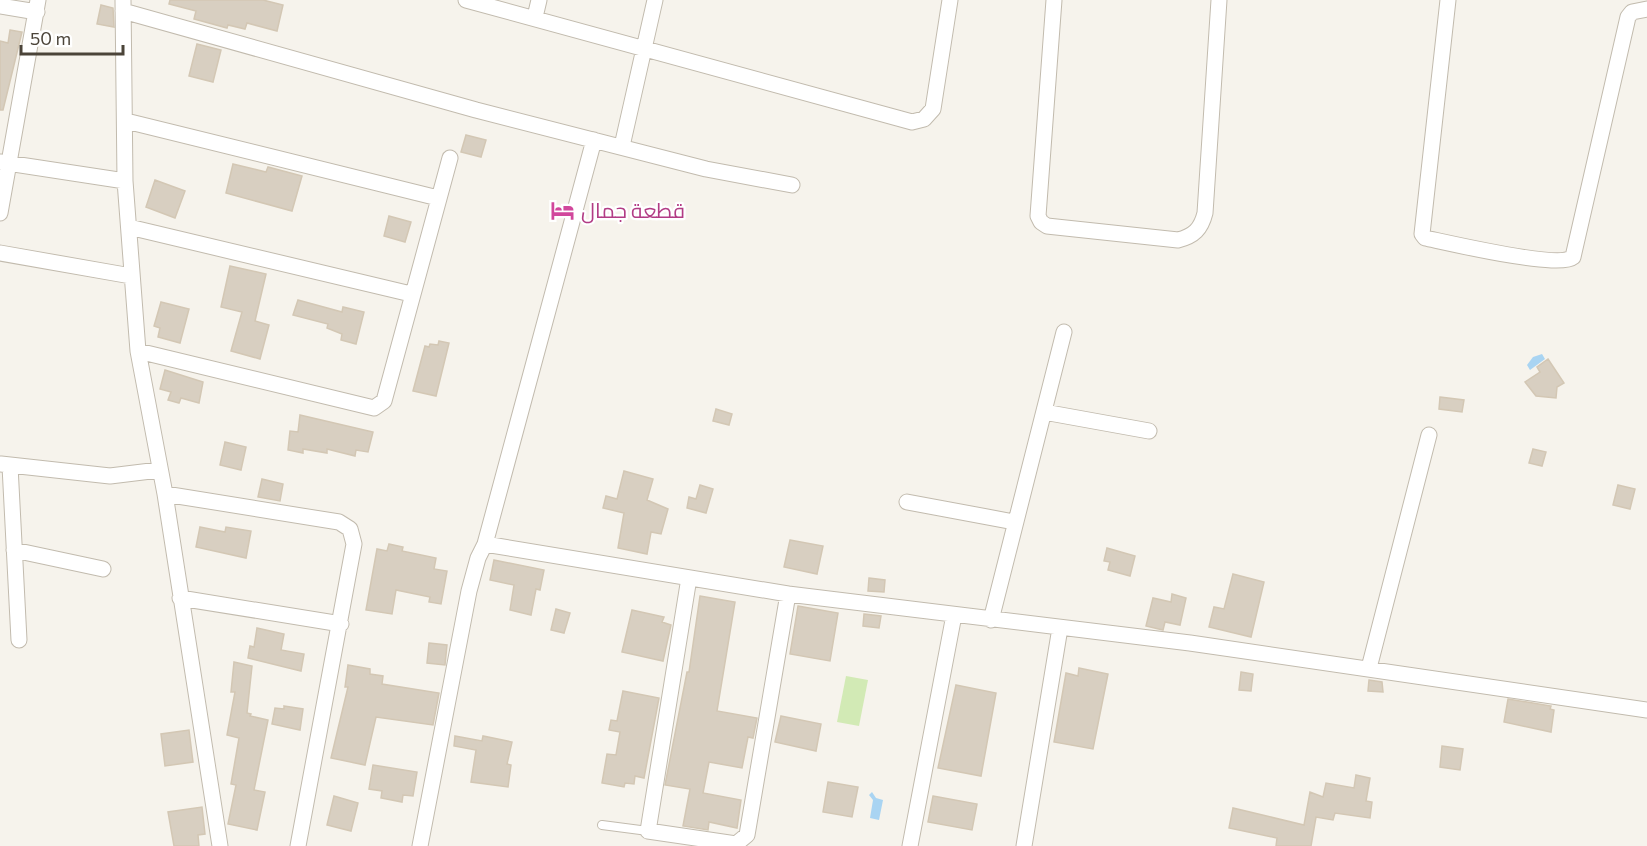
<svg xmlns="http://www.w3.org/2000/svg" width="1647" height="846" font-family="Commissioner,Cairo,sans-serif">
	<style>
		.green { fill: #d2eab5 }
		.water { fill: #a9d4f2 }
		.building { fill: #d8cfc1; stroke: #d3c7b4; stroke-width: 1.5 }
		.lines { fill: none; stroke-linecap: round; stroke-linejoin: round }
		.lane-casing { stroke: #c2bbae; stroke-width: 10 }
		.street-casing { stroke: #c2bbae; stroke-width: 17 }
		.lane { stroke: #fff; stroke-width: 8 }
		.street { stroke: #fff; stroke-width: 15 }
		.labels { text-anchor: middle; stroke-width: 4.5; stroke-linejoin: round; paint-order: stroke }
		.hotel-label { font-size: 21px; fill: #b23c85; stroke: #fff; text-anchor: start }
	</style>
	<rect width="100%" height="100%" fill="#f6f3ec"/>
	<!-- green -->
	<path class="green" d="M846,676L868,680L859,726L837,722Z"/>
	<!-- water -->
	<path class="water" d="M1542,354L1545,359L1530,370L1527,365L1533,357Z
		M872,792L876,798L883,800L879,820L870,818L873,800L869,795Z"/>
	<!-- building -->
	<path class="building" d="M170,0H263L283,5L277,31L247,23L245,29L228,25L227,28L194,19L196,11L169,4Z
		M101,5L113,8L114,27L97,24Z
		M10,30L22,32L3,110H0V41L8,43Z
		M197,44L221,50L213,82L189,76Z
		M466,135L486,140L481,157L461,152Z
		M233,164L266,172L268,167L302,176L292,211L226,193Z
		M155,180L185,191L175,218L146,207Z
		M389,216L411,222L405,242L384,236Z
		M230,266L266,274L255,321L269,325L260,359L231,351L242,312L221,307Z
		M298,300L342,312L343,307L364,312L356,344L341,340L342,334L327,328L328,324L293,315Z
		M161,302L189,309L180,343L158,337L160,328L154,326Z
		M439,341L449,343L436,396L413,391L425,346L429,347L430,344L438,345Z
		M1548,359L1564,383L1557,387L1556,398L1536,396L1525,382L1540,372L1537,367Z
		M165,370L203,382L199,403L181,398L179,403L168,400L171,392L160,389Z
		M1440,397L1464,400L1462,412L1439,409Z
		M716,409L732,414L729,425L713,421Z
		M300,415L373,432L368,452L356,450L355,456L327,449V453L303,449V453L288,450L290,431L298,432Z
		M225,442L246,447L241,470L220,465Z
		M1533,449L1546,452L1542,466L1529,463Z
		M624,471L653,479L647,500L668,509L661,534L651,532L647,554L618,548L624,513L603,508L606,496L617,499Z
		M262,479L283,484L280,501L258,497Z
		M700,485L713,489L706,513L687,508L689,497L696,499Z
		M1618,485L1635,489L1630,509L1613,505Z
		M200,527L225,532L226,527L251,531L246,558L196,547Z
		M790,540L823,546L817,574L784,567Z
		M389,544L403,547L402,551L436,558L434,569L447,571L441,604L429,602L430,597L396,590L392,614L366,610L377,549L387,551Z
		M1107,548L1135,556L1130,576L1108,570L1110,562L1104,561Z
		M494,560L544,570L540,590L536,589L531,615L510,610L514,585L490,580Z
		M1233,574L1264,582L1251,637L1209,627L1214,607L1224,609Z
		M869,578L885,580L884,592L868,591Z
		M1172,594L1186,598L1180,625L1165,622L1163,630L1146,626L1153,598L1171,602Z
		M700,596L735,602L717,711L757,718L753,738L748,737L742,768L709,762L703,793L741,800L737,828L709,822L708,830L683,826L690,789L665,785L687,672H689Z
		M798,606L838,613L830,661L790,654Z
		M556,609L570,613L564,633L551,630Z
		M632,610L664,617L662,622L671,625L663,661L622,652Z
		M864,614L881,616L879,628L863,626Z
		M257,628L284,634L281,650L304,654L301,671L248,658L250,646L254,647Z
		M429,643L447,645L445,665L427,663Z
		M234,662L252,666L247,713L251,714L250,716L268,720L254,790L265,792L257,830L228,824L236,785L231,784L239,738L227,735L235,692H231Z
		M348,665L370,669V674L383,676L382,684L439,693L433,725L376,717L365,765L331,758L348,687H345Z
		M1079,668L1108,674L1093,749L1054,742L1066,673L1078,676Z
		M1241,672L1253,674L1251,691L1239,690Z
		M1369,680L1382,682L1383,692L1368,691Z
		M956,685L996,693L981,776L938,768Z
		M623,691L659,698L644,778L635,776L634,784L625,783L624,787L602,783L607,754L616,755L620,732L609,730L611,720L617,721Z
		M1508,699L1551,706L1550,709L1554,710L1551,732L1504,722Z
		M284,706L303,709L300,730L272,724L275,708L284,709Z
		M781,716L821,724L816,751L775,742Z
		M189,730L193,762L165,766L161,734Z
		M455,736L482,741L483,736L512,742L507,764L511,765L508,787L471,782L476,750L454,746Z
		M1442,746L1463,749L1460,770L1440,767Z
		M373,765L417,772L413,796L403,795L402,802L381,798L382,791L369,789Z
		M1356,775L1370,778L1366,801L1372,802L1370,818L1335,813L1333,820L1316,817L1311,846H1276L1277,838L1229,828L1233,808L1304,825L1310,792L1323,797L1326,783L1354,788Z
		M828,782L858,787L852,817L823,812Z
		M334,796L358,803L351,831L327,825Z
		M933,796L977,804L972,830L928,822Z
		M202,807L205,834L198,835L199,846H174L168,812Z"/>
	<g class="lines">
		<defs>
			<path id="lane" d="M602,825L648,831"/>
			<path id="street" d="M123,0L125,181L138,351L165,494L220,846
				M466,0L912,122L924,119L933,109L950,0
				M1054,0L1038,216L1041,222L1047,226L1178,240C1194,236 1201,229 1205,213L1219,0
				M1448,0L1422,234L1425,238C1449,243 1559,269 1573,257L1628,17L1632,12L1647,9
				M0,6L37,12
				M123,11L476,110L706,169L792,185
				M535,17L539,0
				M126,121L438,198
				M622,146L655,0
				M0,162L125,181
				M0,213L38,0
				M129,227L411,294
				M0,253L131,276
				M138,351L374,408L384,401L450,158
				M1044,412L1149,431
				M1,464L110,476L159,470
				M10,466L19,640
				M165,494L339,522L350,529L354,544L298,846
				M907,502L1014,522
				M485,544L788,594L1190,643L1647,710
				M14,550L103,569
				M689,578L648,831L736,844L747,835L788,594
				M180,598L341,624
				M991,620L1064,332
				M1369,668L1429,435
				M420,846L469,591L478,558L485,544L594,140
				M910,846L954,615
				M1024,846L1060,628"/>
		</defs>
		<!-- lane casing -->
		<use href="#lane" class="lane-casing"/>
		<!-- street casing -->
		<use href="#street" class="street-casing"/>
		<!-- lane -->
		<use href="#lane" class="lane"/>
		<!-- street -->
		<use href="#street" class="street"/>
	</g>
	<!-- icons -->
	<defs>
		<symbol id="hotel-bare" viewBox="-9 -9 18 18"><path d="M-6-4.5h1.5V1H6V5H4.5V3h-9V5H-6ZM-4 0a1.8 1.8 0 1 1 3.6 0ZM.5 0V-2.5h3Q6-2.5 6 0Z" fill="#d1479c" stroke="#fff" stroke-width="2.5" paint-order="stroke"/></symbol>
	</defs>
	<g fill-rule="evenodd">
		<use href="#hotel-bare" x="546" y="194" width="33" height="33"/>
	</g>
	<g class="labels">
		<!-- hotel labels -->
		<g class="hotel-label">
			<text x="581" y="218">قطعة جمال</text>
		</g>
	</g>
	<!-- scale -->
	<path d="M21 45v9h102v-9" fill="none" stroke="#4b4439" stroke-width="3"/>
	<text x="30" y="45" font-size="18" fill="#4b4439" stroke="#ffffff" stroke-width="4.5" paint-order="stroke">50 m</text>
</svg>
